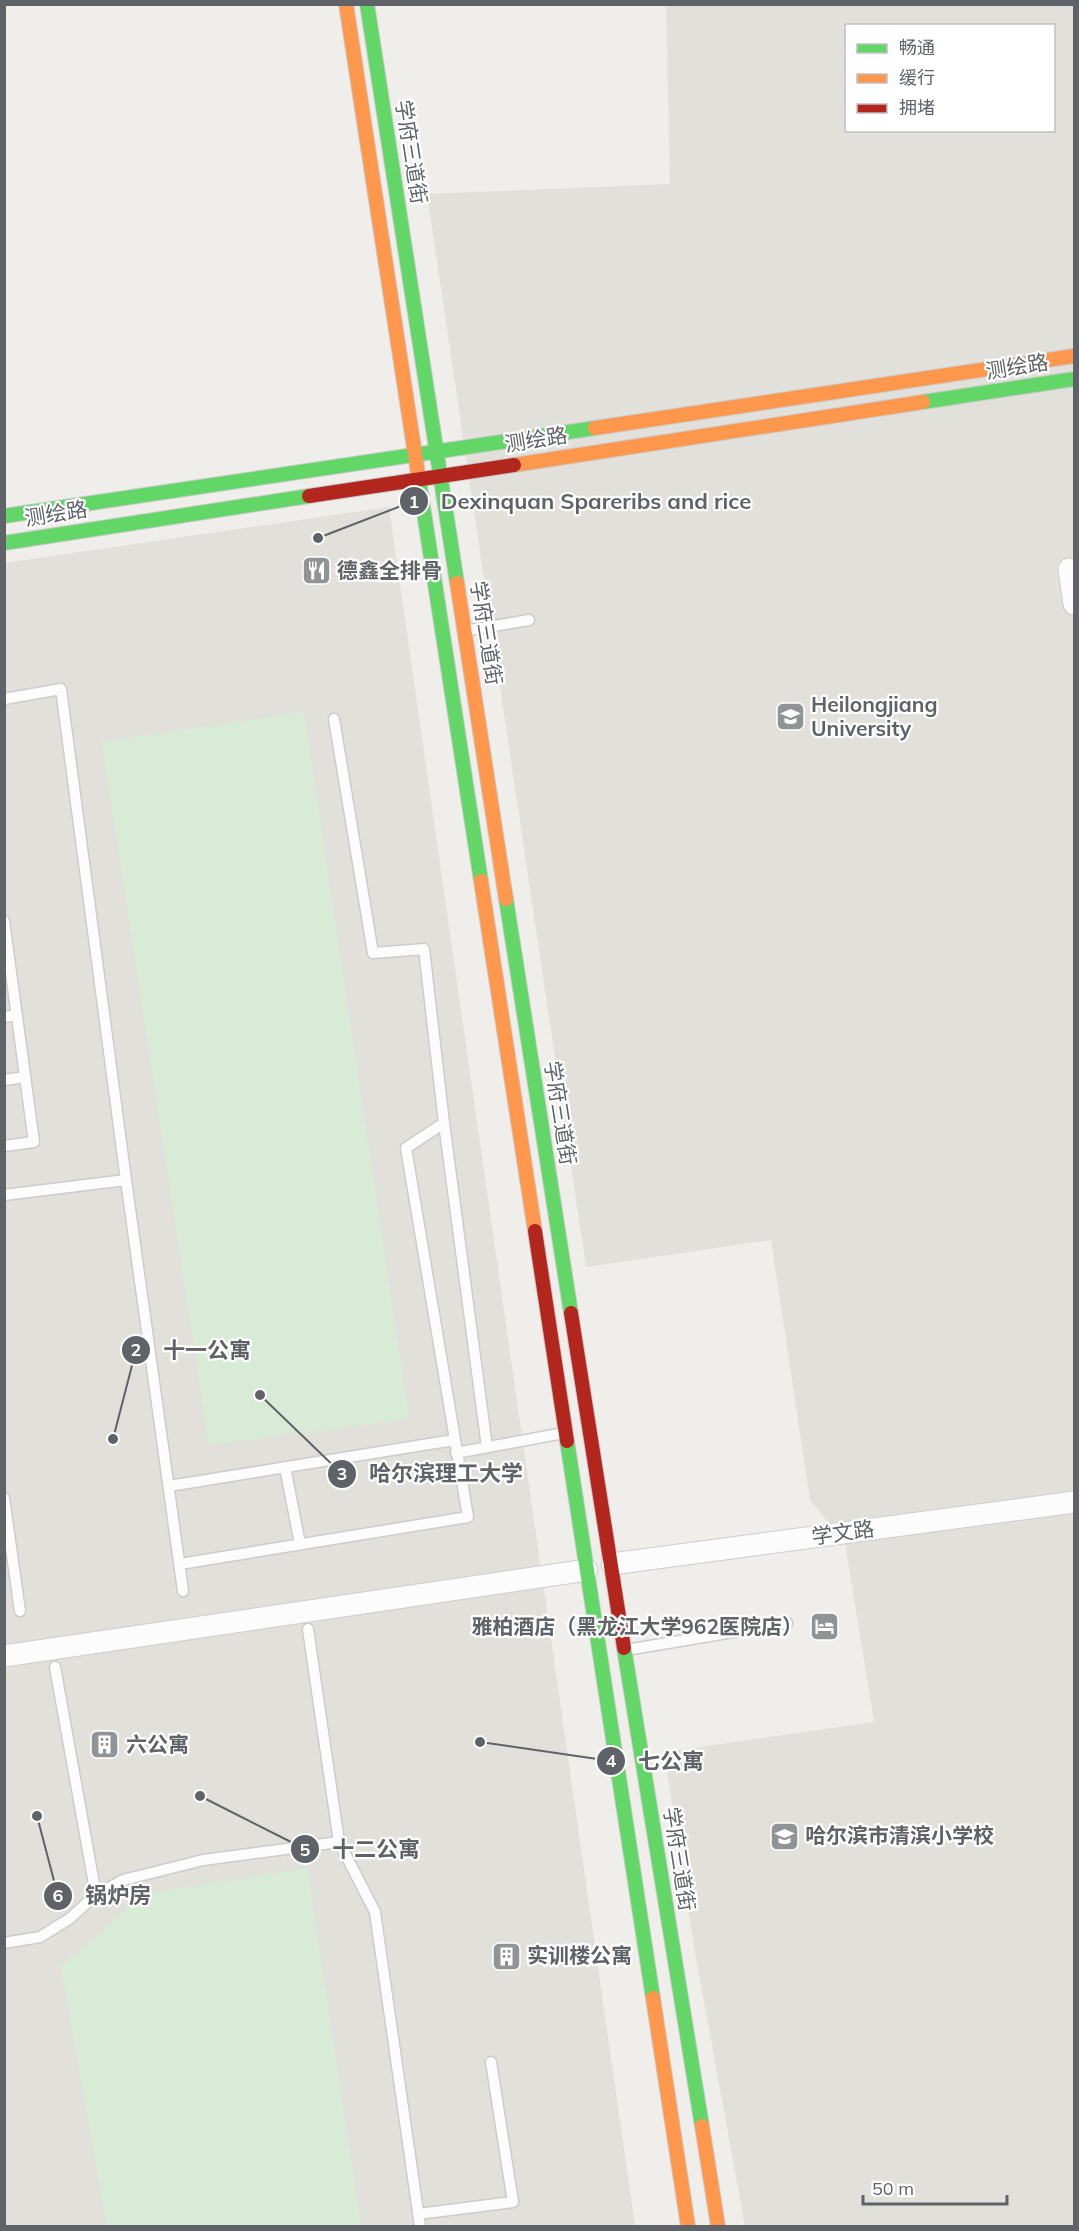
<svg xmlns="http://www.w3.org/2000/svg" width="1079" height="2231" font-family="Mulish,'Noto Sans SC',sans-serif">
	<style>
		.education { fill: #e2e0da; fill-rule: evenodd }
		.garden { fill: #d8ebd6 }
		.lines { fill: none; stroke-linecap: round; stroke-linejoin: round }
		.lane-casing { stroke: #cbcccc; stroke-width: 13 }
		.street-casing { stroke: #cbcccc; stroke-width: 23 }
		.fast-casing { stroke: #cacacb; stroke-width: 16 }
		.slow-casing { stroke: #cacacb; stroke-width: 16 }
		.jam-casing { stroke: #cacacb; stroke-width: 16 }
		.lane { stroke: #fdfcfc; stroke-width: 10 }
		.street { stroke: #fdfcfc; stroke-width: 21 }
		.fast { stroke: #63d668; stroke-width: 14 }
		.slow { stroke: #ff974d; stroke-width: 14 }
		.jam { stroke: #b3261e; stroke-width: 14 }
		.labels { text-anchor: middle; stroke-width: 4.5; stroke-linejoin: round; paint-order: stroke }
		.street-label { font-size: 21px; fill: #5f6368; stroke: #fff }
		.poi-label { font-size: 21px; font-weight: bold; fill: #5f6368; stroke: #fff; text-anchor: start }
		.leader { fill: none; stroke: #5f6368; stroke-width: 2 }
		.callout-dot { fill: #5f6368; stroke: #fff; stroke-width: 2 }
		.mark-label { font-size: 18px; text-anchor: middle; font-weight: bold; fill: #fff }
		.callout-label { font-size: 22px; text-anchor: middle; font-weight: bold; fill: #5f6368; stroke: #fff; stroke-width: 4.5; stroke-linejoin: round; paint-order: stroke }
	</style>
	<rect width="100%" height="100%" fill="#efeeea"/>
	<!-- education -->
	<path class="education" d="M666,5H1074V2226H745L694,1947L664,1752L874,1722L845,1542L810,1500L771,1240L586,1267L427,194L670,184ZM846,26H1054V130H846Z
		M389,507L635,2226H5L4,563Z"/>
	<!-- garden -->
	<path class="garden" d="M304,712L409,1419L209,1445L102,742Z
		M307,1868L361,2226H107L61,1967L144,1894Z"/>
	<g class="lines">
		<defs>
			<path id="lane" d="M464,631L529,620
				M4,699L61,689L126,1180L4,1195
				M4,921L34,1142L4,1146
				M4,1017L17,1015
				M4,1080L25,1077
				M444,1123L487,1447
				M126,1180L183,1591
				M456,1453L564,1433
				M285,1467L300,1544
				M169,1486L454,1440
				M4,1498L20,1611
				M180,1564L468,1517L406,1148L444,1123L424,949L373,953L334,719
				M626,1650L787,1623
				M55,1667L96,1895
				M339,1842L375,1912L420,2226
				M4,1943L40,1937L69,1919L96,1895L123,1880L203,1860L339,1842L308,1629
				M418,2214L513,2202L491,2062"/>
			<path id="street" d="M1069,569L1074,604
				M612,1564L1074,1502
				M4,1656L587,1570"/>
			<path id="fast" d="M367,4L457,583
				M923,402L1074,379
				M418,474L481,881
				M4,516L595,428
				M4,543L309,496
				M506,899L571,1313
				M567,1441L653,1998
				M624,1648L702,2126"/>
			<path id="slow" d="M346,4L418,474
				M595,428L1074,356
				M514,465L923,402
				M457,583L506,899
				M481,881L535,1231
				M653,1998L688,2226
				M702,2126L718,2226"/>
			<path id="jam" d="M309,496L514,465
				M535,1231L567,1441
				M571,1313L624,1648"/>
		</defs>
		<!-- lane casing -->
		<use href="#lane" class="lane-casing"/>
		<!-- street casing -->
		<use href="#street" class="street-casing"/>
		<!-- fast casing -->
		<use href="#fast" class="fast-casing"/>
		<!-- slow casing -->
		<use href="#slow" class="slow-casing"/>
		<!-- jam casing -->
		<use href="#jam" class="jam-casing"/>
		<!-- lane -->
		<use href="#lane" class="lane"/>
		<!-- street -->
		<use href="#street" class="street"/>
		<!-- fast -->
		<use href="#fast" class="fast"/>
		<!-- slow -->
		<use href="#slow" class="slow"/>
		<!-- jam -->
		<use href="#jam" class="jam"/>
	</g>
	<!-- icons -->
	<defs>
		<symbol id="restaurant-square" viewBox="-11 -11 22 22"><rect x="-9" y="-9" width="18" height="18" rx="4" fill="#919496" stroke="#fff"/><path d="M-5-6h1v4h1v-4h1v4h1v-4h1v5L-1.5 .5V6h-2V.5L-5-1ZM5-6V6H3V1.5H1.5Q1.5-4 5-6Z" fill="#fff"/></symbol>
		<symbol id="university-square" viewBox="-11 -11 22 22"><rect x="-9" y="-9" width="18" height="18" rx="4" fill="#919496" stroke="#fff"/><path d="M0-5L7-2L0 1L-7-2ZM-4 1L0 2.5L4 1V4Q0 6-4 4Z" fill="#fff"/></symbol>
		<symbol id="hotel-square" viewBox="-11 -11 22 22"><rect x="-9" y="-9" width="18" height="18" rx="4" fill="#919496" stroke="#fff"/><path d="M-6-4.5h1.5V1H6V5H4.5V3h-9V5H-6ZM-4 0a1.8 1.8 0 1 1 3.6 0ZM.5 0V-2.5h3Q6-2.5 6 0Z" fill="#fff"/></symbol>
		<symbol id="building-square" viewBox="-11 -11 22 22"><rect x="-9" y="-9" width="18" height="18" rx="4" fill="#919496" stroke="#fff"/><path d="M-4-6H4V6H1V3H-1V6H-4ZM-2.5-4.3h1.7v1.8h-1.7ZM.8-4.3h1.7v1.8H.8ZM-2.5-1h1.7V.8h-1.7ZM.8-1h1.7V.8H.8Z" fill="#fff"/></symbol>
		<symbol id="school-square" viewBox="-11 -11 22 22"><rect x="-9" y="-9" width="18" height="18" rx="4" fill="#919496" stroke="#fff"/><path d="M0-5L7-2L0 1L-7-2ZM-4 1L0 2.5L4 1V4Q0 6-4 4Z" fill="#fff"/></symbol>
	</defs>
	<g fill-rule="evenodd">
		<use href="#restaurant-square" x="300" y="554" width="33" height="33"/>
		<use href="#university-square" x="774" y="700" width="33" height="33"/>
		<use href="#hotel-square" x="808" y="1610" width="33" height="33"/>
		<use href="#building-square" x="88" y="1728" width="33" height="33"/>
		<use href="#school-square" x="768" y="1820" width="33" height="33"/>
		<use href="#building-square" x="490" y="1940" width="33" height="33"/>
	</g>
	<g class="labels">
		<!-- street labels -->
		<g class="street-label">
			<text transform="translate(411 152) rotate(81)" y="7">学府三道街</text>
			<text transform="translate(1017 367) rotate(-9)" y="7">测绘路</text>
			<text transform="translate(536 440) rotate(-9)" y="7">测绘路</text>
			<text transform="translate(56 514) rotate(-9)" y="7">测绘路</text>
			<text transform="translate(486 633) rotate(81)" y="7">学府三道街</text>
			<text transform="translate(560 1113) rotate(81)" y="7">学府三道街</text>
			<text transform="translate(843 1533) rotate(-8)" y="7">学文路</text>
			<text transform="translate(679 1859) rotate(81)" y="7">学府三道街</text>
		</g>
		<!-- poi labels -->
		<g class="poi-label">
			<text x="337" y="578">德鑫全排骨</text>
			<text x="811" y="712">Heilongjiang<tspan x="811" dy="24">University</tspan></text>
			<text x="803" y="1634" text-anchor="end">雅柏酒店（黑龙江大学962医院店）</text>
			<text x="126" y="1752">六公寓</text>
			<text x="805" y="1843">哈尔滨市清滨小学校</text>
			<text x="527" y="1963">实训楼公寓</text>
		</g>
	</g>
	<!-- callouts -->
	<path class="leader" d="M318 538L414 501M113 1439L136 1350M260 1395L342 1474M480 1742L611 1761M200 1796L305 1849M37 1816L58 1896"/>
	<g class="callout-dot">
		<circle cx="318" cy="538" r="6"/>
		<circle cx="113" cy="1439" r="6"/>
		<circle cx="260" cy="1395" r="6"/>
		<circle cx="480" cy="1742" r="6"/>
		<circle cx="200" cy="1796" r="6"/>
		<circle cx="37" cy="1816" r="6"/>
		<circle cx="414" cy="501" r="15"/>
		<circle cx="136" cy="1350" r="15"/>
		<circle cx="342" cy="1474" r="15"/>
		<circle cx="611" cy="1761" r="15"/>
		<circle cx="305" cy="1849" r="15"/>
		<circle cx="58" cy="1896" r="15"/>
	</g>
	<g class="mark-label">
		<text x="414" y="508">1</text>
		<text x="136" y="1356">2</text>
		<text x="342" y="1480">3</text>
		<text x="611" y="1767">4</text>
		<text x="305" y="1856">5</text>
		<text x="58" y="1902">6</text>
	</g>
	<g class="callout-label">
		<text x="596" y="509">Dexinquan Spareribs and rice</text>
		<text x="207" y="1358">十一公寓</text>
		<text x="446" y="1481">哈尔滨理工大学</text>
		<text x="671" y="1769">七公寓</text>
		<text x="376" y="1857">十二公寓</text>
		<text x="118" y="1903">锅炉房</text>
	</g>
	<!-- border -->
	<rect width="1079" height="2231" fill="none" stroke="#5f6368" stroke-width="12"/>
	<!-- legend -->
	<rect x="845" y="24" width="210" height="108" fill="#ffffff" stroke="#bfc1c3" stroke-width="1.5"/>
	<rect x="857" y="44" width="30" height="9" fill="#63d668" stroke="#bfc1c3" stroke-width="1.5"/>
	<text x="899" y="54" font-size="18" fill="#5f6368">畅通</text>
	<rect x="857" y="74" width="30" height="9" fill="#ff974d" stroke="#bfc1c3" stroke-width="1.5"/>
	<text x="899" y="84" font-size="18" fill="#5f6368">缓行</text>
	<rect x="857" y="104" width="30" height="9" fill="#b3261e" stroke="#bfc1c3" stroke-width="1.5"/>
	<text x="899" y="114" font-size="18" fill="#5f6368">拥堵</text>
	<!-- scale -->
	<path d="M863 2195v9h144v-9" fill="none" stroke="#5f6368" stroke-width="3"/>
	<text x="872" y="2195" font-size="18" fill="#5f6368" stroke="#ffffff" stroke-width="4.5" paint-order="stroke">50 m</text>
</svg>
